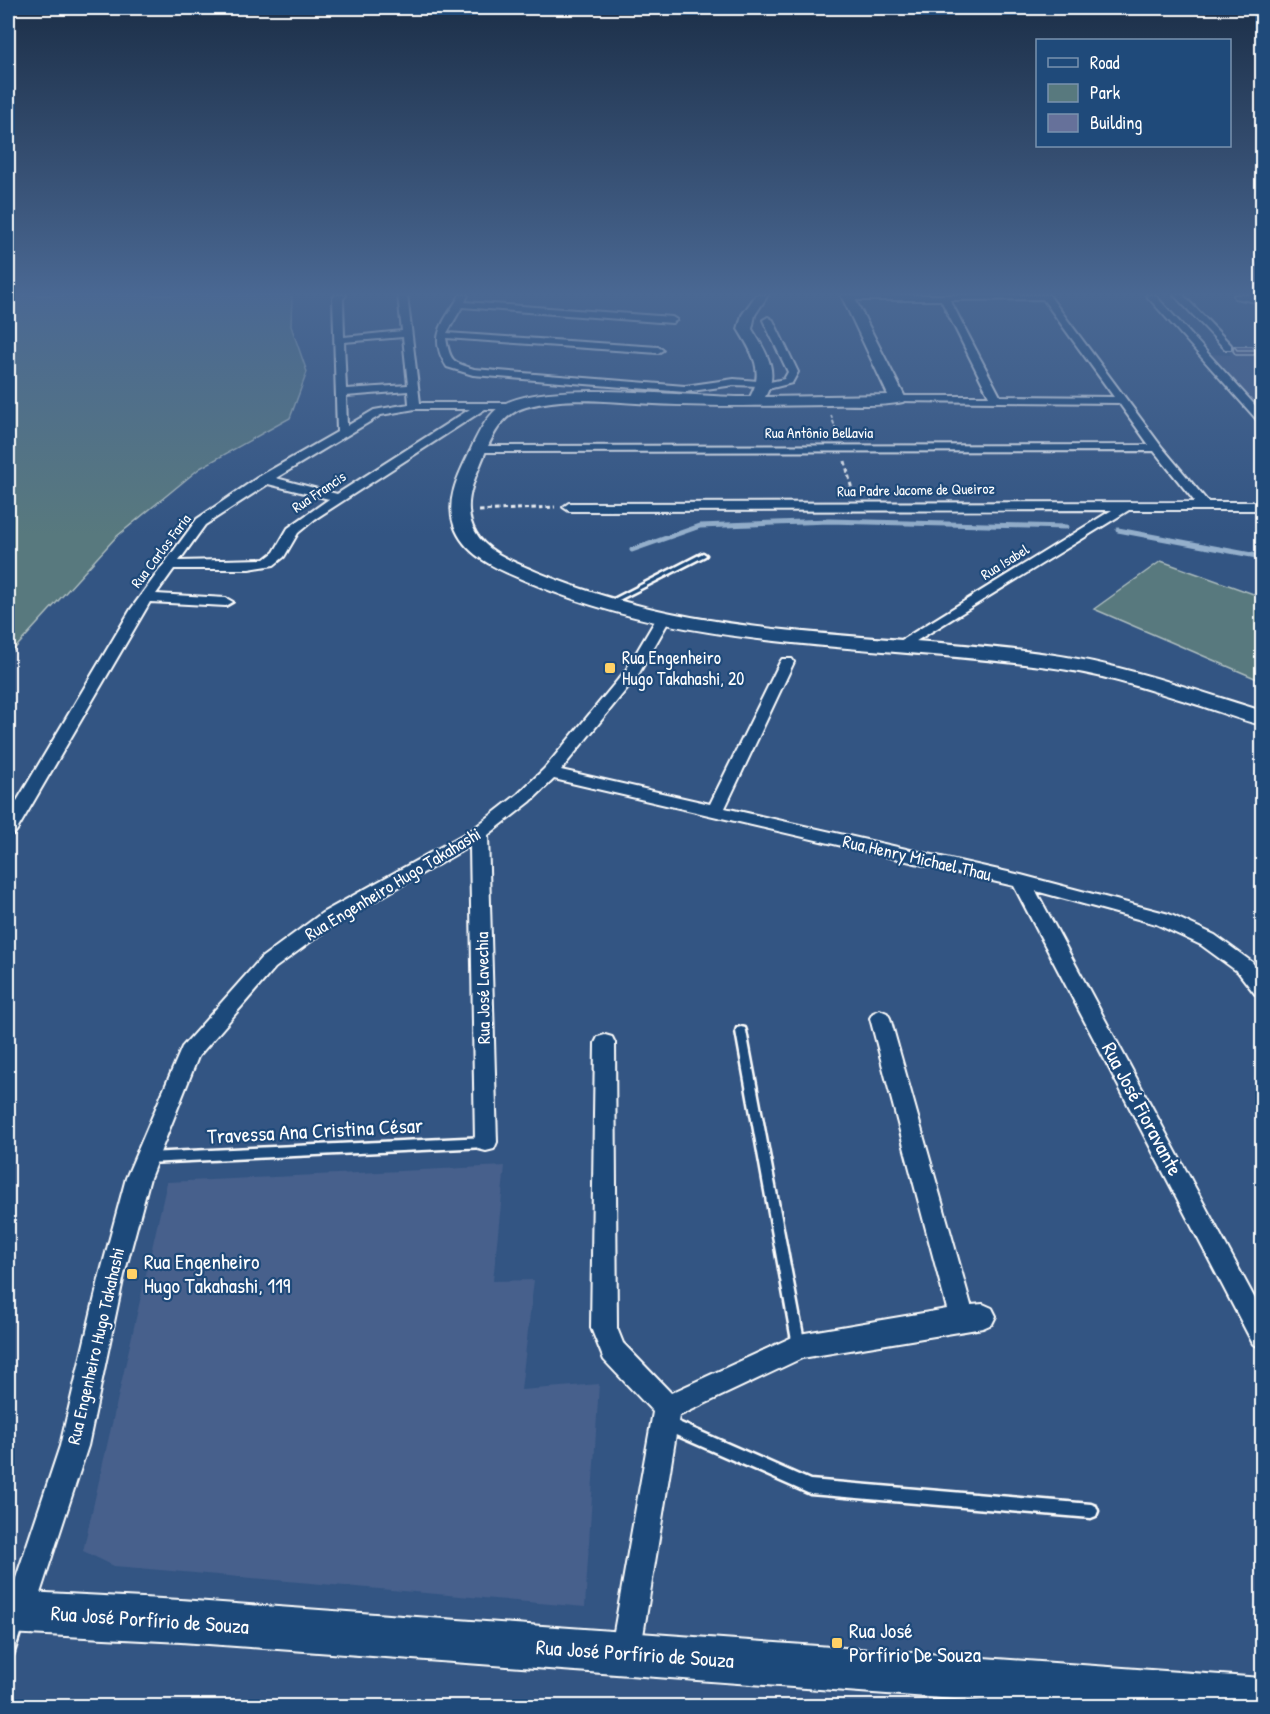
<svg xmlns="http://www.w3.org/2000/svg" width="1270" height="1714" font-family="'Patrick Hand',sans-serif">
	<style>
		.built { fill: #46608c }
		.green { fill: #58797e; stroke: #acbcbe; stroke-width: 1.5 }
		.lines { fill: none; stroke-linecap: round; stroke-linejoin: round }
		.stream { stroke: #94afcb; stroke-width: 5 }
		.lane-casing { stroke: #fff; stroke-width: 5 }
		.street-casing { stroke: #fff; stroke-width: 4 }
		.secondary-casing { stroke: #fff; stroke-width: 4 }
		.path-far1 { stroke: #fff; stroke-width: 2; stroke-dasharray: 4 2; stroke-linecap: butt }
		.path { stroke: #fff; stroke-width: 3; stroke-dasharray: 4.5 3; stroke-linecap: butt }
		.lane { fill: #1f4a7a; fill-rule: evenodd }
		.street { fill: #1f4a7a; fill-rule: evenodd }
		.secondary { fill: #1f4a7a; fill-rule: evenodd }
		.wall { fill: #586184; stroke: #fff; stroke-width: 1.5 }
		.building { fill: #66719a; stroke: #fff; stroke-width: 1.5 }
		.poi-dot { fill: #ffd166; stroke: #1f4a7a; stroke-width: 2 }
		.labels { text-anchor: middle; stroke-width: 4.5; stroke-linejoin: round; paint-order: stroke }
		.far-street-label { font-size: 15px; fill: #fff; stroke: #1f4a7a }
		.poi-label { font-size: 18px; fill: #fff; stroke: #1f4a7a; text-anchor: start }
		.street-label { font-size: 18px; fill: #fff; stroke: #1f4a7a }
		.near-street-label { font-size: 21px; fill: #fff; stroke: #1f4a7a }
		.near-poi-label { font-size: 21px; fill: #fff; stroke: #1f4a7a; text-anchor: start }
	</style>
	<rect width="100%" height="100%" fill="#335583"/>
	<filter id="ink" filterUnits="userSpaceOnUse"><feTurbulence type="fractalNoise" baseFrequency=".0167" numOctaves="2"/><feDisplacementMap in="SourceGraphic" scale="12" xChannelSelector="R" yChannelSelector="G"/><feConvolveMatrix kernelMatrix="1 2 1 2 8 2 1 2 1" color-interpolation-filters="sRGB"/></filter>
	<g filter="url(#ink)">
		<!-- built -->
		<path class="built" d="M1228,350H1262V415L1207,354L1231,355Z
			M505,1166L493,1281L534,1280L521,1390L599,1384L585,1607L114,1566L83,1551L167,1182Z"/>
		<!-- green -->
		<path class="green" d="M8,295H292L291,326L307,372L290,418L200,468L116,537L8,656Z
			M1161,561L1262,597V681L1094,609Z"/>
		<g class="lines">
			<!-- stream -->
			<path class="stream" d="M1118,530L1262,557
				M632,550L700,526L829,521L1066,527"/>
			<defs>
				<path id="lane" d="M703,553L706,555L705,556L609,605H605L604,604Z
					M741,1027L745,1028L746,1031L805,1346L804,1350L799,1352L794,1350L793,1346L736,1031L737,1028Z
					M486,1137L490,1139L492,1142L490,1145L486,1147L147,1163L143,1161L141,1158L143,1155L147,1153Z
					M667,1417L810,1480L1091,1504L1096,1506L1098,1511L1096,1516L1091,1518L810,1494L662,1429L660,1424L662,1419Z
					M15,1616L20,1619L23,1624L13,1655L8,1658V1624L10,1619Z"/>
				<path id="street" d="M336,295H346L343,299L344,337L402,331L398,295H407L420,403H511L516,406L511,409H485L315,519L298,533L284,557L274,565L249,569H174L156,594L226,598L233,602L226,606L150,602L17,830L14,834L8,835V816L131,609L197,519L260,476L337,432L333,298ZM403,337L408,385L346,389L344,342ZM408,391L409,404L374,410L347,426L346,396ZM415,409H470L337,494L276,478L381,415ZM268,484L329,499L288,528L274,552L265,559L179,561L205,525Z
					M460,295H468L465,302L672,317L677,320L672,323L462,307L447,333L658,347L663,350L658,353L446,338C450,361 452,362 474,369L685,386L734,379L770,382L784,379L788,372L763,320L768,317L773,320L798,372L792,383L764,390L759,386L734,385L685,392L473,375L447,367C427,336 444,322 460,295Z
					M848,295H1049L1161,446L1208,502H1262V510H1129L900,651L893,647L895,644L1112,510L569,511L563,507L569,503L1195,502L1154,451L480,452L474,449L480,446L1149,445L1119,403L894,401V397L898,396H989L941,300H845L843,298ZM1043,299L1114,397L1000,396L950,300Z
					M1146,295H1155L1262,413V422L1258,421Z
					M1174,295H1183L1231,345V349H1225Z
					M663,615L670,619L638,675L561,770L710,804L780,662L782,659H792L794,662L725,808L1021,875L1169,914L1215,935L1252,962L1262,975V996L1255,994L1238,972L1201,945L1156,924L1036,891L1262,1312V1348L1253,1344L1014,886L554,779L530,802L488,835L497,1142L494,1149L486,1151L478,1149L475,1142L470,846L336,923L275,968L198,1057L150,1178L124,1275L88,1446L34,1612L30,1623L19,1627L8,1623V1602L60,1446L100,1275L126,1178L182,1047L261,958L322,913L473,829L518,794L544,769L626,670L656,619Z
					M880,1010L887,1013L890,1018L971,1305L983,1304L992,1308L996,1316L992,1324L983,1328L802,1358L679,1416L640,1654L636,1665L625,1669L614,1665L610,1654L653,1412L604,1360L591,1328L595,1043L598,1037L605,1035L612,1037L615,1043L617,1328L623,1343L671,1393L799,1334L947,1309L870,1018L873,1013Z"/>
				<path id="secondary" d="M756,295H768L755,315L752,329C766,352 780,371 765,397L888,395L841,295H853L906,399L903,402C880,407 853,404 829,405C771,406 713,407 654,404C613,402 566,395 526,407C498,415 489,444 479,468C470,489 463,511 476,533C487,553 517,563 537,572C708,643 870,630 1048,654C1121,664 1192,689 1262,711V725C1239,720 1215,710 1192,703C1144,688 1097,673 1048,667C873,643 696,653 531,583C501,570 465,558 454,525C445,499 460,472 471,449C478,433 488,413 504,404C552,379 690,398 750,397C765,371 752,352 738,329L742,315Z
					M1234,295H1262V303L1235,298Z
					M8,1591L181,1600L1262,1678V1706H1049L181,1642L8,1633Z"/>
			</defs>
			<!-- lane casing -->
			<use href="#lane" class="lane-casing"/>
			<!-- street casing -->
			<use href="#street" class="street-casing"/>
			<!-- secondary casing -->
			<use href="#secondary" class="secondary-casing"/>
			<!-- path-far1 -->
			<path class="path-far1" d="M831,415L838,436"/>
			<!-- path -->
			<path class="path" d="M845,461L853,494
				M479,511L555,507"/>
			<!-- lane -->
			<use href="#lane" class="lane"/>
			<!-- street -->
			<use href="#street" class="street"/>
			<!-- secondary -->
			<use href="#secondary" class="secondary"/>
		</g>
		<!-- wall -->
		<path class="wall" d="M1234,346L1256,350L1254,355H1236L1233,351Z
			M1263,352V372L1258,370L1256,365L1259,355Z"/>
		<!-- building -->
		<path class="building" d="M1234,346H1252L1256,350H1237Z
			M1263,352V360L1261,359L1259,355Z"/>
	</g>
	<!-- sky -->
	<linearGradient id="sky" x2="0" y2="1"><stop stop-color="#1c2f48"/><stop offset="0.55" stop-color="#4a6893"/><stop offset="1" stop-color="#4a6893" stop-opacity="0"/></linearGradient>
	<rect width="1270" height="535" fill="url(#sky)"/>
	<!-- markers -->
	<g class="poi-dot">
		<rect x="604" y="662" width="12" height="12" rx="3"/>
		<rect x="126" y="1268" width="12" height="12" rx="3"/>
		<rect x="831" y="1637" width="12" height="12" rx="3"/>
	</g>
	<g class="labels">
		<!-- far-street labels -->
		<g class="far-street-label">
			<text x="819" y="438">Rua Antônio Bellavia</text>
			<text transform="translate(916 490) rotate(-1)" y="5">Rua Padre Jacome de Queiroz</text>
			<text transform="translate(319 492) rotate(-34)" y="5">Rua Francis</text>
			<text transform="translate(161 551) rotate(-53)" y="5">Rua Carlos Faria</text>
			<text transform="translate(1005 562) rotate(-32)" y="5">Rua Isabel</text>
		</g>
		<!-- poi labels -->
		<g class="poi-label">
			<text x="622" y="664">Rua Engenheiro<tspan x="622" dy="21">Hugo Takahashi, 20</tspan></text>
		</g>
		<!-- street labels -->
		<g class="street-label">
			<text transform="translate(917 858) rotate(13)" y="6">Rua Henry Michael Thau</text>
			<text transform="translate(393 884) rotate(-31)" y="6">Rua Engenheiro Hugo Takahashi</text>
			<text transform="translate(483 988) rotate(-91)" y="6">Rua José Lavechia</text>
			<text transform="translate(96 1346) rotate(-77)" y="6">Rua Engenheiro Hugo Takahashi</text>
		</g>
		<!-- near-street labels -->
		<g class="near-street-label">
			<text transform="translate(1142 1109) rotate(62)" y="7">Rua José Fioravante</text>
			<text transform="translate(315 1131) rotate(-3)" y="7">Travessa Ana Cristina César</text>
			<text transform="translate(150 1620) rotate(4)" y="7">Rua José Porfírio de Souza</text>
			<text transform="translate(635 1654) rotate(4)" y="7">Rua José Porfírio de Souza</text>
		</g>
		<!-- near-poi labels -->
		<g class="near-poi-label">
			<text x="144" y="1269">Rua Engenheiro<tspan x="144" dy="24">Hugo Takahashi, 119</tspan></text>
			<text x="849" y="1638">Rua José<tspan x="849" dy="24">Porfírio De Souza</tspan></text>
		</g>
	</g>
	<!-- margin -->
	<rect width="1270" height="1714" fill="none" stroke="#1f4a7a" stroke-width="30"/>
	<rect x="15" y="15" width="1240" height="1684" fill="none" stroke="#fff" stroke-width="2" filter="url(#ink)"/>
	<!-- legend -->
	<rect x="1036" y="39" width="195" height="108" fill="#1f4a7a" stroke="#7992af" stroke-width="1.5"/>
	<rect x="1048" y="58" width="30" height="9" fill="#1f4a7a" stroke="#7992af" stroke-width="1.5"/>
	<text x="1090" y="69" font-size="18" fill="#ffffff">Road</text>
	<rect x="1048" y="84" width="30" height="18" fill="#58797e" stroke="#7992af" stroke-width="1.5"/>
	<text x="1090" y="99" font-size="18" fill="#ffffff">Park</text>
	<rect x="1048" y="114" width="30" height="18" fill="#66719a" stroke="#7992af" stroke-width="1.5"/>
	<text x="1090" y="129" font-size="18" fill="#ffffff">Building</text>
</svg>
